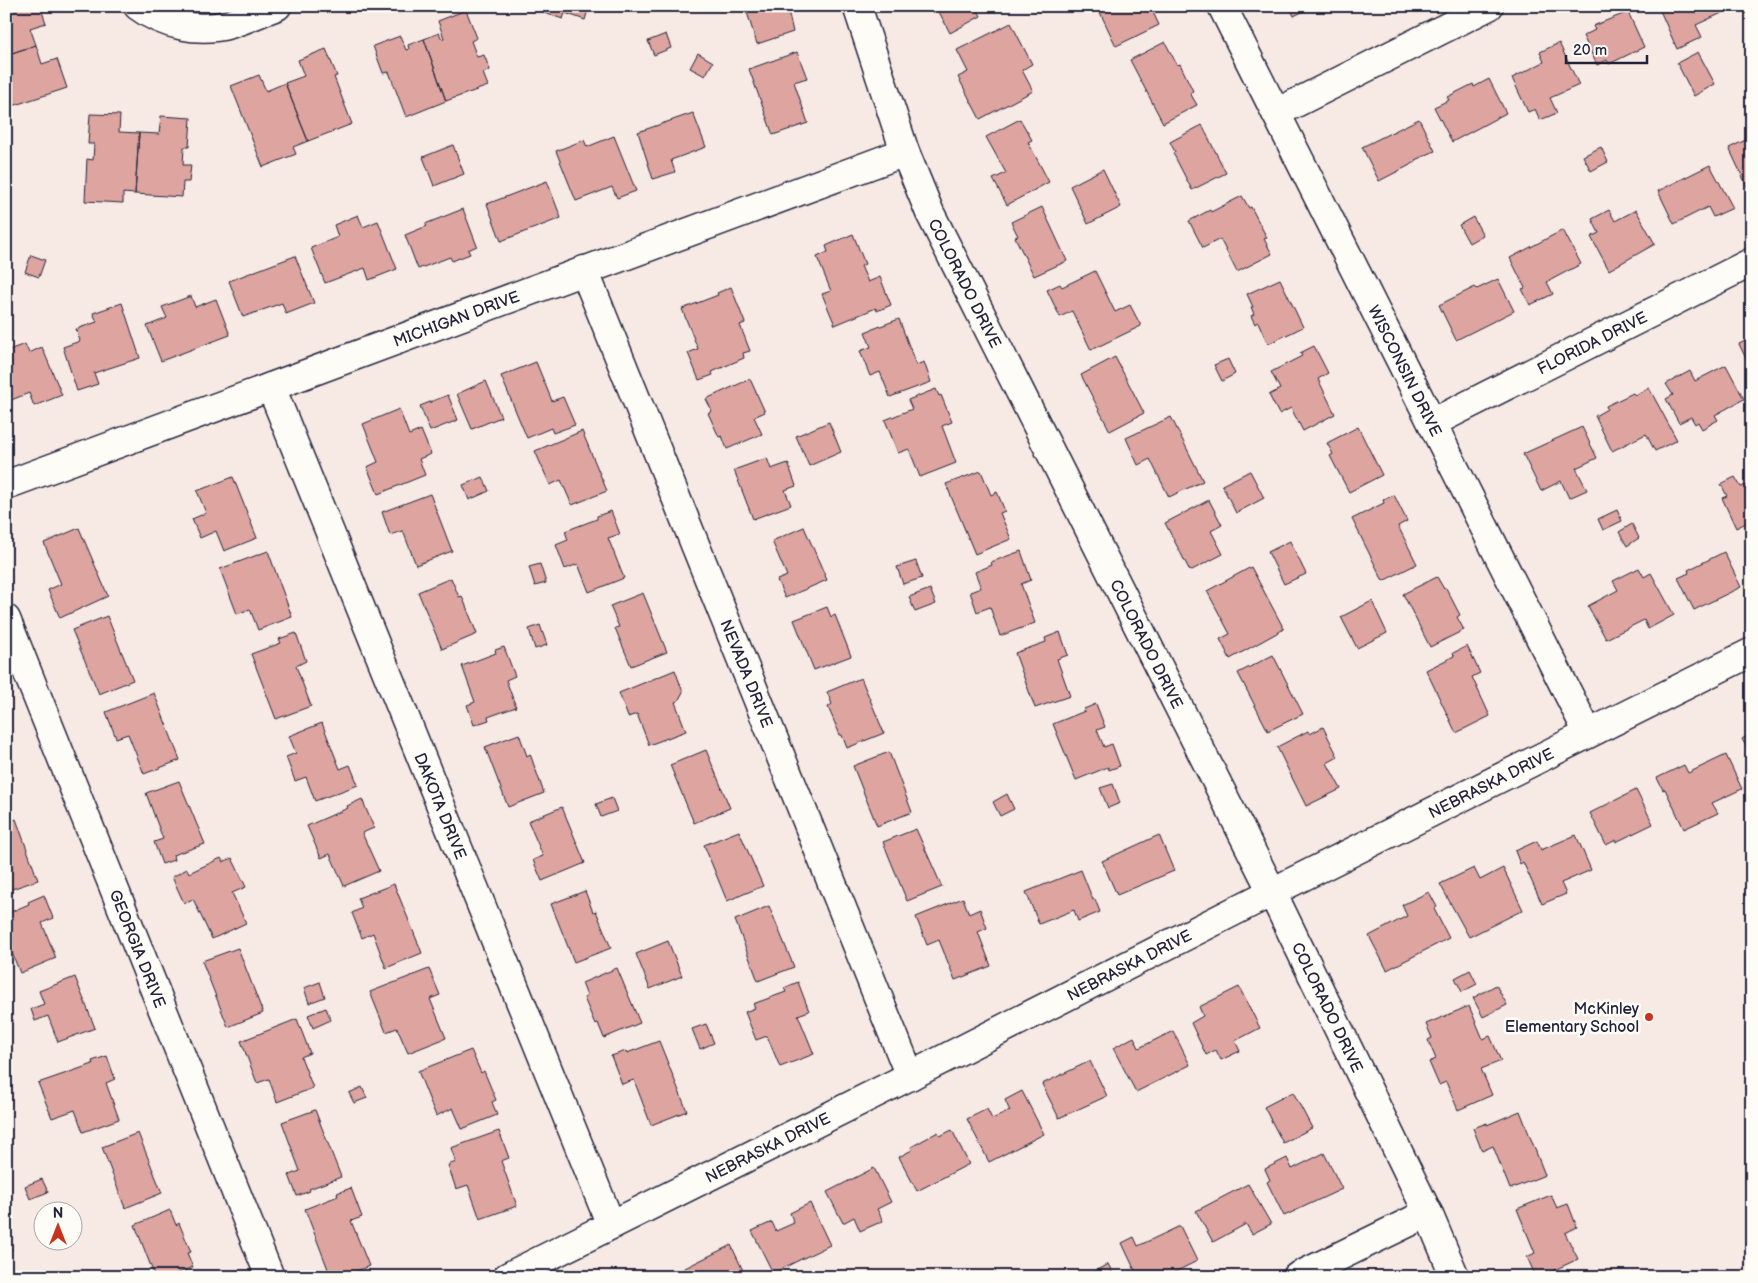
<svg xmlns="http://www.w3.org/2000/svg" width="1758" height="1283" font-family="'Balsamiq Sans',sans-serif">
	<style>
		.building { fill: #dea49f; stroke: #22223b }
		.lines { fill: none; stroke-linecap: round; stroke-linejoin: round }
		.minor-casing { stroke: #22223b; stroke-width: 31 }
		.minor { stroke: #fdfcf7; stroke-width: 28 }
		.poi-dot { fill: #c8321e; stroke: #fdfcf7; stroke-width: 2 }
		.labels { text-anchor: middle; stroke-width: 5; stroke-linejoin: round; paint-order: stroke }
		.street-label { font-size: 16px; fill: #22223b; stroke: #fdfcf7 }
		.poi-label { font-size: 16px; fill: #22223b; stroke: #fdfcf7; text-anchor: end }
	</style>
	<rect width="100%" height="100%" fill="#f7eae5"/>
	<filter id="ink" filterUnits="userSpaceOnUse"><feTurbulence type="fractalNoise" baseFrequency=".02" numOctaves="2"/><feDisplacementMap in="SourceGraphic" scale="10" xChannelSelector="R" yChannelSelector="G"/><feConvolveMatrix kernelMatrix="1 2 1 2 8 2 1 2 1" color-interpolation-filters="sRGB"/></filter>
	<g filter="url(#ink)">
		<!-- building -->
		<path class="building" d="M6,6H40L46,23L30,28L36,45L6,55Z
			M544,6H589L585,20L565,13L563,19L544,13L546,7Z
			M745,6H787L793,32L757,44Z
			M936,6H976L981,16L950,33Z
			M1097,6H1136L1138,11L1150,6L1159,25L1116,46Z
			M1289,6H1314L1294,16Z
			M1658,6H1721L1724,12L1696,25L1702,37L1677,49Z
			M466,10L477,38L471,41L477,57L484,55L490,70L483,73L488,86L446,101L424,39L439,33L442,39L444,38L438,21Z
			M1628,12L1644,47L1609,64L1607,60L1597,65L1583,36L1595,30L1593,26Z
			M1011,23L1032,64L1022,70L1033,91L980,119L958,77L968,72L957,50Z
			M666,34L671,48L654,55L648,41Z
			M400,36L406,50L409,49L408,45L424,39L446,101L406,117L389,72L383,73L373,46Z
			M1165,42L1177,65L1180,64L1193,91L1190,93L1197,105L1163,123L1130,60Z
			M1559,43L1579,85L1550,98L1557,113L1540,120L1535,109L1528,112L1512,78L1544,62L1540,52Z
			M36,45L42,64L57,59L67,88L6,108V55Z
			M326,49L337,76L334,77L352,124L308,141L285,83L304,76L298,60Z
			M797,52L807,78L794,82L808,123L773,135L749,69Z
			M1698,52L1715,84L1694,96L1677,63Z
			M698,53L713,62L705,76L690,68Z
			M259,75L266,91L285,83L308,141L293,147L296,154L263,167L231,86Z
			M1489,79L1506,113L1452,142L1434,107L1449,100L1447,97L1473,84L1474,87Z
			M693,113L706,147L671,160L675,172L653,179L638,132Z
			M90,114L120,115L119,132L139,133L135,194L123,193V203L85,201L87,159L93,160L94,144H88Z
			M161,116L191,118L189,147H184L183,165H191L189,182H183L182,197L135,194L139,133L159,134Z
			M1020,119L1032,140L1028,142L1049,182L1007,205L993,179L1006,173L986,137Z
			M1419,119L1435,151L1415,160L1416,162L1379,181L1362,147Z
			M1202,125L1226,173L1192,190L1173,153L1175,152L1170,142Z
			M614,136L636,191L617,198L612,187L576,201L556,151L584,140L587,147Z
			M1752,137V192L1750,193L1729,148Z
			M453,145L464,174L434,186L423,157Z
			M1601,147L1608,162L1591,171L1583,156Z
			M1710,165L1733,208L1713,217L1708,207L1674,224L1658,191Z
			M1103,169L1121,207L1088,224L1070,186Z
			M547,181L561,218L501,241L487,204Z
			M1242,196L1249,208L1251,207L1267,238L1264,239L1272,254L1237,272L1220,239L1203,248L1189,221L1210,210L1211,212Z
			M1042,207L1067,261L1034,276L1015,237L1018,236L1011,222Z
			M463,209L477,246L468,250L470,254L452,261L450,257L418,269L405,235L427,226L425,224Z
			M1609,210L1615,221L1636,210L1655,244L1609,270L1591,237L1599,233L1592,219Z
			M358,215L363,227L378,221L397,269L369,280L365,268L325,283L311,248L338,237L334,225Z
			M1473,217L1483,235L1469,243L1459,225Z
			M1563,230L1581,264L1547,282L1553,294L1530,305L1522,289L1525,288L1510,258Z
			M853,234L865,264L861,266L868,282L880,277L891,305L877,311L876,308L835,325L822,294L831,291L817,257L828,252L826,246Z
			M31,255L45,260L39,277L25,272Z
			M295,256L314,303L286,314L282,303L243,317L229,281Z
			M1095,271L1115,312L1130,305L1141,326L1091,350L1072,311L1060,317L1047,290L1060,284L1062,287Z
			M1280,279L1303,327L1268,344L1258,322L1255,324L1251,316L1254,314L1251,307H1253L1247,294Z
			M1498,279L1514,311L1456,340L1439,305L1475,287L1477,289Z
			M731,287L745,323L740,325L750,351L743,353L744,358L712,372L713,375L699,380L688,353L698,349L682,309L718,295L717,293Z
			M191,296L195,307L216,299L230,335L161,361L147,326L167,318L162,307Z
			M122,303L140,358L94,373L98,384L77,391L63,347L80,341L76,329L97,322L93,313Z
			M899,319L916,365L924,362L931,382L890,397L880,372L870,376L860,351L871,347L865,332Z
			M1752,338V371L1739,344Z
			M25,344L29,353L42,347L62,395L34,406L29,393L6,402V351Z
			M1314,346L1328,373L1318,379L1335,414L1303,431L1291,408L1279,414L1269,395L1280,389L1271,372L1302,356L1300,353Z
			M1115,357L1144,413L1110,431L1081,375Z
			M1228,359L1235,374L1222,381L1214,365Z
			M536,362L552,401L563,397L575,425L553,433L551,428L527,438L501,376Z
			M1726,365L1744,399L1715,415L1718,420L1702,429L1698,422L1695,424L1691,417L1679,423L1666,399L1673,395L1666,384L1690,371L1695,381Z
			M750,379L765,412L754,417L762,434L727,449L722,436L719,437L708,413L712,411L706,399Z
			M486,381L501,417L472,429L457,394Z
			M1649,388L1677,440L1655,451L1646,434L1612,451L1595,416L1607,409L1606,406L1633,393L1635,395Z
			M936,389L939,396L941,395L952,422L942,426L956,463L920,477L909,449L898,453L885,420L912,409L908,400Z
			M448,395L458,420L430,431L420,406Z
			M399,409L409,435L421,430L431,454L419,459L425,475L378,494L367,467L378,462L363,424Z
			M1171,417L1203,481L1169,497L1150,459L1138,465L1126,438Z
			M829,422L841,452L809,466L796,436Z
			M1358,427L1382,475L1349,492L1330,456L1333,454L1327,443Z
			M1582,427L1597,458L1576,468L1587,490L1569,498L1561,481L1541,491L1523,454Z
			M582,431L607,491L572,505L561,480L550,485L535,451Z
			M767,458L771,469L788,463L796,486L785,490L791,505L753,519L734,470Z
			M981,471L991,495L997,492L1005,511L1000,513L1011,539L975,554L946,484Z
			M1250,471L1264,498L1236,513L1222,485Z
			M233,477L257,538L224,551L216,531L200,538L192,519L206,513L197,491Z
			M483,477L489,491L469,500L463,485Z
			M1735,477L1741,487L1746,485L1752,497V520L1736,528L1722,498L1727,496L1721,484Z
			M430,494L452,551L416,565L403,531L390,535L382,512Z
			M1394,495L1407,521L1398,526L1417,564L1383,581L1352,519L1384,503L1383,500Z
			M1209,500L1222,525L1211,531L1223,554L1190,571L1165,523Z
			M1617,510L1622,521L1603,530L1598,519Z
			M611,511L620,534L608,538L624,578L589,592L578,564L565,569L556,545L568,540L565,531L597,519V516Z
			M1632,524L1639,538L1627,546L1619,532Z
			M804,527L827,580L785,598L777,580L787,576L772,541Z
			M79,528L108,596L60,618L48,590L61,584L44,543Z
			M1290,541L1306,574L1284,584L1268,552Z
			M268,551L292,617L258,630L250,609L237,614L220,569Z
			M1021,551L1031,580L1021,584L1035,623L1000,636L990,607L977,612L970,592L981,588L975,572L992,565L991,562Z
			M1724,552L1741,587L1694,610L1678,578L1689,573L1688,570Z
			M916,561L922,578L903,584L897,567Z
			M540,564L546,583L535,586L529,567Z
			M1251,567L1284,629L1230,659L1220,639L1230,634L1207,591Z
			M1639,568L1644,577L1651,573L1674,615L1648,629L1644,620L1606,639L1588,606L1618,590L1613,581Z
			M1437,577L1444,589L1446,588L1460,615L1457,617L1464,630L1430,647L1403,594Z
			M451,578L459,597L462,596L477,634L442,649L418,592Z
			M930,589L936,604L915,612L909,597Z
			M643,593L667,652L631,666L615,628L619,627L610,606Z
			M1372,601L1387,633L1357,648L1341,617Z
			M827,607L831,617L835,615L851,656L814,670L794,620Z
			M107,616L133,680L99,694L72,630Z
			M540,625L547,645L535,649L529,629Z
			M1060,632L1068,655L1057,659L1070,696L1035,708L1015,653L1046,642L1045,638Z
			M296,633L306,661L296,666L311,706L276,719L251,654L281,643L279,639Z
			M1467,646L1480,673L1472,677L1490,716L1456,733L1426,670L1454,656L1453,653Z
			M504,647L515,676L506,680L516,707L488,717L489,720L474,725L467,705L475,702L462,666L496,653L495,650Z
			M1273,655L1303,714L1268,731L1238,673Z
			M675,670L683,692L678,701L675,702L686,731L649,745L637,714L628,717L619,693Z
			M861,678L884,733L847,748L842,735H840L828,707L832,704L827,692Z
			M154,693L180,760L144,774L128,734L116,738L106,712Z
			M1096,704L1105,727L1097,730L1104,747L1112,744L1120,766L1109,770L1108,767L1076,780L1053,724L1085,711L1084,709Z
			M322,723L340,769L350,765L358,785L315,801L306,777L295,781L286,757L296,753L289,736Z
			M1323,727L1338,757L1327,763L1341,789L1306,806L1277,747L1308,731L1310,734Z
			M1752,733V757L1742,739Z
			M519,734L527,756L530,754L544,793L508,807L485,747Z
			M706,750L730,808L694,823L670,765Z
			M889,752L912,812L877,826L853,766Z
			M1726,755L1742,789L1712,803L1718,813L1684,829L1665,789L1663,790L1657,778L1684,765L1688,773Z
			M179,781L205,844L173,855L174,860L162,864L154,842L163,839L146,793Z
			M1113,784L1120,803L1108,808L1100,788Z
			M1636,790L1653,824L1616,842V840L1606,845L1590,813Z
			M1007,794L1014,809L1000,816L993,802Z
			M612,798L617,811L601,817L596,804Z
			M362,799L374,828L362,833L379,871L344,886L330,854L321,858L307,826L348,808L347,806Z
			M562,807L585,863L542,881L533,860L543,856L528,821Z
			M16,819L38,880L6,891V823Z
			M916,829L942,887L907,901L883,842Z
			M739,831L763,886L727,901L704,845Z
			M1159,835L1174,871L1117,895L1102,861Z
			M1576,835L1591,870L1561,883L1566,894L1542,904L1523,862L1520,864L1515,851L1537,841L1541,850Z
			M221,858L223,862L232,858L246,887L232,893L246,923L212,939L193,899L184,903L172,877L187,869L189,873Z
			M1474,868L1480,880L1503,868L1523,910L1469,937L1440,884Z
			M1081,870L1093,900L1095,899L1100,912L1078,921L1074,910L1039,924L1026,892Z
			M394,884L422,953L386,968L373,933L362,938L352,913L362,908L358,898Z
			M585,891L593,912L596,911L611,948L574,962L551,904Z
			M1429,892L1437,907L1434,909L1449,938L1387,970L1369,936L1407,916L1402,905Z
			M44,895L53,918L42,923L56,958L20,973L6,938V914L29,904L28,902Z
			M963,898L969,914L980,909L987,928L978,932L991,966L955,980L939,940L927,945L916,917Z
			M769,906L794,967L758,981L735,920Z
			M668,941L682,976L650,989L636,954Z
			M238,948L263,1013L228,1027L202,961Z
			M617,968L640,1023L604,1038L598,1023L595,1024L584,998L587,996L582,983Z
			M429,969L440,995L430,999L446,1038L408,1053L397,1028L386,1032L370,992Z
			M1470,970L1477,984L1462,992L1455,978Z
			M75,977L95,1028L58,1042L48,1016L35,1021L31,1009L44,1004L39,991Z
			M320,982L325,997L309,1003L304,988Z
			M798,982L809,1011L798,1015L814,1054L780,1067L767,1036L756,1040L745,1012L755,1008L753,1004L786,992L784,988Z
			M1496,985L1507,1005L1483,1017L1473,998Z
			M1239,987L1260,1028L1235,1041L1240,1051L1221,1060L1216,1050L1206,1055L1191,1023L1203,1016L1199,1007Z
			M1469,1006L1483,1039L1490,1036L1501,1061L1481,1069L1492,1095L1458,1110L1446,1082L1439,1085L1429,1062L1436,1059L1428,1040L1432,1038L1426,1024Z
			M326,1008L331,1020L313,1028L308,1015Z
			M297,1019L310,1053L301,1057L313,1088L277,1102L269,1079L257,1083L241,1041Z
			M706,1024L714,1043L700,1049L692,1029Z
			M1173,1031L1190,1065L1136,1092L1113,1048L1134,1037L1139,1048Z
			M659,1041L687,1111L651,1125L634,1080L622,1084L611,1056L626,1051L627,1053Z
			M471,1050L481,1073L484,1071L496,1100L492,1102L497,1115L462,1129L453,1108L436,1116L418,1071Z
			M107,1056L115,1079L106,1083L119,1119L83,1132L75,1110L52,1118L38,1083L93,1064L92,1061Z
			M1090,1061L1107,1096L1059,1118L1042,1084Z
			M362,1087L367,1098L354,1103L349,1093Z
			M1022,1091L1044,1134L989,1162L967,1119L987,1109L992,1119L1010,1111L1005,1100Z
			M1293,1092L1312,1128L1283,1143L1264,1107Z
			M315,1110L341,1177L309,1189L310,1191L297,1196L289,1175L300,1171L282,1122Z
			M1520,1111L1545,1175L1510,1189L1493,1146L1482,1151L1473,1128L1487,1123V1125Z
			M952,1130L969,1164L917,1191L899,1157L912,1150L911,1147L938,1132L940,1136Z
			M499,1131L509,1158L501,1161L517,1206L480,1219L468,1185L456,1189L448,1165L456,1162L451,1148Z
			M138,1133L162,1193L125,1208L102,1147Z
			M1324,1153L1342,1189L1284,1216L1267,1182L1270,1180L1265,1169L1287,1158L1292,1169Z
			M874,1168L891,1202L877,1209L883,1221L860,1231L854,1217L843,1223L827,1192Z
			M42,1179L48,1192L30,1199L25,1186Z
			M1248,1184L1271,1224L1252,1234L1246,1224L1213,1242L1196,1211Z
			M351,1188L362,1217L351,1221L369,1266L342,1277H331L305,1209L338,1196L337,1193Z
			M1551,1195L1557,1208L1568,1204L1577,1227L1565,1233L1578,1259L1546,1274L1536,1277L1527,1257L1535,1253L1517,1209Z
			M810,1203L830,1245L773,1273L752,1231L772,1222L776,1231L794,1223L790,1213Z
			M170,1210L176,1225L179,1223L191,1252L187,1253L193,1267L169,1277H155L135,1225Z
			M1180,1226L1197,1261L1165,1277H1138L1122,1243L1134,1237L1138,1246Z
			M6,1237L12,1250L6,1252Z
			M731,1245L746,1277H687L683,1269Z
			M1108,1264L1115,1277H1084Z"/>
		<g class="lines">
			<defs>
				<g id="minor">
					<path d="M138,6C163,25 199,33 230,24C246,19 261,12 277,6"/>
					<path id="s1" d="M857,6L905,152L930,213L1272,892L1428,1213L1455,1277"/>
					<path id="s2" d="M1222,6L1588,733"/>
					<path d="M1276,113L1489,6"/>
					<path id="s3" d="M584,270L910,1076"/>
					<path id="s4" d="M271,387L611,1225"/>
					<path id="s5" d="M1432,423L1752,262"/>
					<path id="s6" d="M6,485L905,152"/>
					<path id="s7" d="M6,619L270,1277"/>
					<path id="s8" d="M507,1277L910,1076L1272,892L1752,652"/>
					<path d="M1297,1277L1428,1213"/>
				</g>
			</defs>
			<!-- minor casing -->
			<use href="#minor" class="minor-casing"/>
			<!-- minor -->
			<use href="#minor" class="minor"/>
		</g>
	</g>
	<!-- markers -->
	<circle class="poi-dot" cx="1649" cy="1017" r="5"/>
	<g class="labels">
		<!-- street labels -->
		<g class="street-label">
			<text dy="6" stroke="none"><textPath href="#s1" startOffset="298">COLORADO DRIVE</textPath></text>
			<text dy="6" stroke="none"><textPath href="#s6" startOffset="480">MICHIGAN DRIVE</textPath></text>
			<text dy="6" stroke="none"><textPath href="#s5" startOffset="179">FLORIDA DRIVE</textPath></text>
			<text dy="6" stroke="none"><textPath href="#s2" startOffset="408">WISCONSIN DRIVE</textPath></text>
			<text dy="6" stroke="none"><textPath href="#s1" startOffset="702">COLORADO DRIVE</textPath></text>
			<text dy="6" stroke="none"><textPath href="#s3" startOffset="435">NEVADA DRIVE</textPath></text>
			<text dy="6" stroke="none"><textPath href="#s8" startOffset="1101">NEBRASKA DRIVE</textPath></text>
			<text dy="6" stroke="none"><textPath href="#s4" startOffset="452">DAKOTA DRIVE</textPath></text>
			<text dy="6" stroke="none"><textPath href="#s7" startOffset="355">GEORGIA DRIVE</textPath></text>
			<text dy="6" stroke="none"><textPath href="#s8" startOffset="696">NEBRASKA DRIVE</textPath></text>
			<text dy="6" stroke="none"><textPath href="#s1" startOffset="1108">COLORADO DRIVE</textPath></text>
			<text dy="6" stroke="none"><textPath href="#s8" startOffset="291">NEBRASKA DRIVE</textPath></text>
		</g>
		<!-- poi labels -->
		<g class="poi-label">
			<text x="1639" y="1014">McKinley<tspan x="1639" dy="18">Elementary School</tspan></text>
		</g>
	</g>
	<!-- margin -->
	<rect width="1758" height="1283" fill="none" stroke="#fdfcf7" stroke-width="25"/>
	<rect x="12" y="12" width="1733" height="1258" fill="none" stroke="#22223b" stroke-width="2" filter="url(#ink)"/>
	<!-- north arrow -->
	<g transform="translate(58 1226)"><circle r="24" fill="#fdfcf7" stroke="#a5a5ac"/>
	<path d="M0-4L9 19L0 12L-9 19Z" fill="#c8321e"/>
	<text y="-8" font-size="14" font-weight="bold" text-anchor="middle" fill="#22223b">N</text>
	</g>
	<!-- scale -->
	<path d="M1566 55v8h81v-8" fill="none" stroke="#22223b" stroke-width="2.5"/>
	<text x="1573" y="55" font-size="15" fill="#22223b" stroke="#fdfcf7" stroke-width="4" paint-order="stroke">20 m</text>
</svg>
